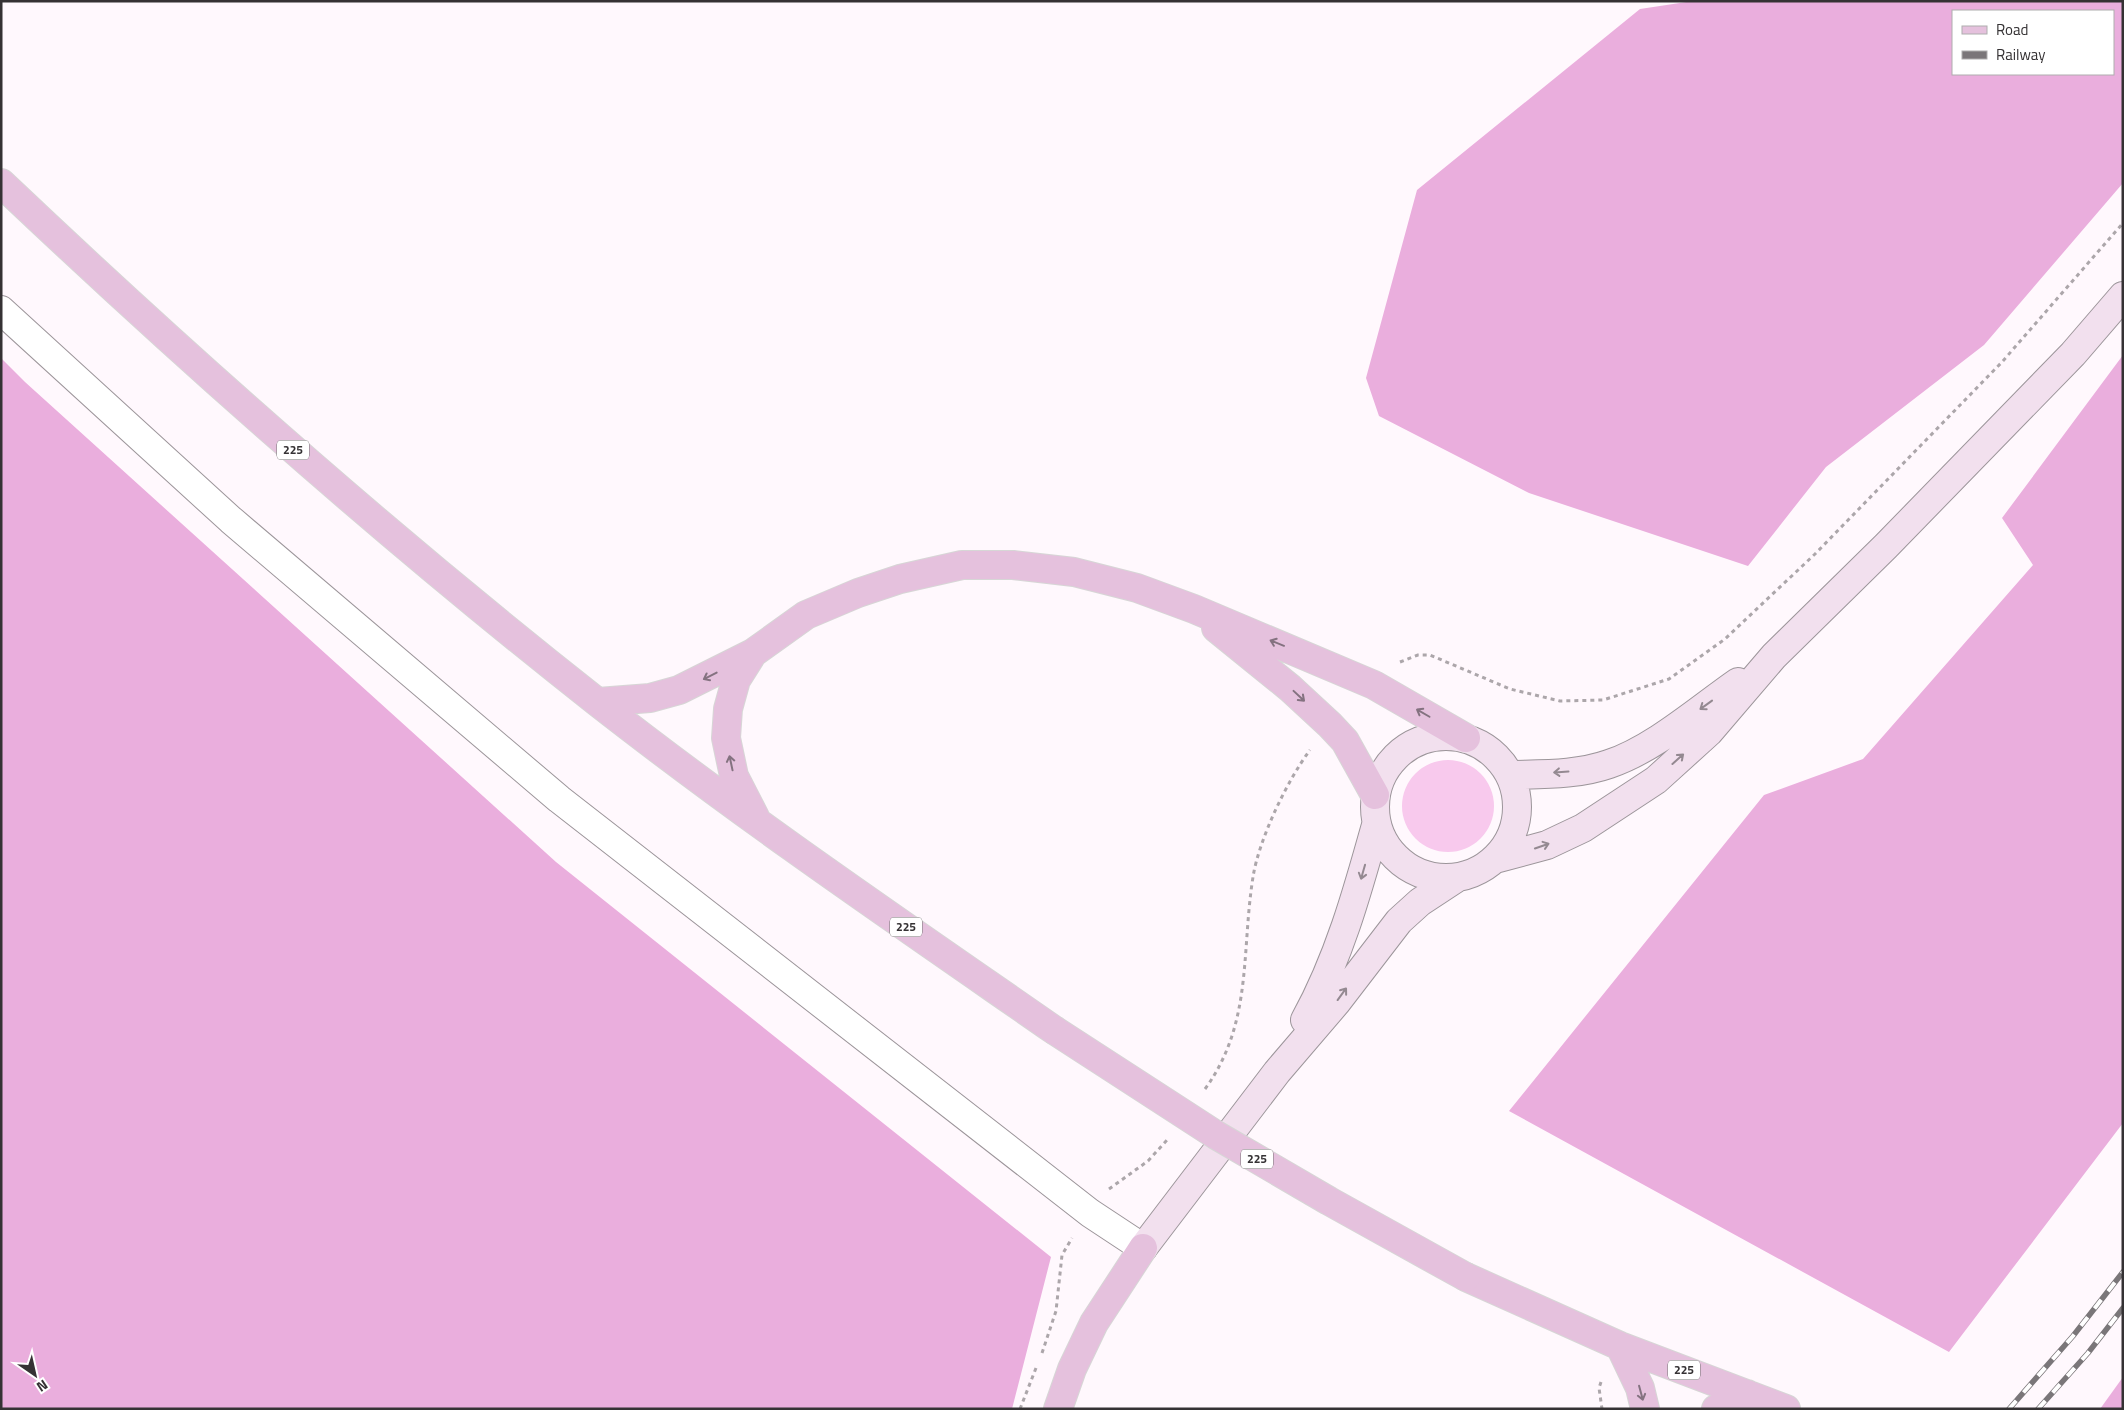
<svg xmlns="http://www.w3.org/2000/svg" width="2124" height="1410" font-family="'Titillium Web',sans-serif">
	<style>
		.green { fill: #f8c9ed }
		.forest { fill: #eaaedd; fill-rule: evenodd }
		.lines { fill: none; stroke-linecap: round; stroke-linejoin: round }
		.street-casing { stroke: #9c959a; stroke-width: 30 }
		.secondary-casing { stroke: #9c959a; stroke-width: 30 }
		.primary-casing { stroke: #d7d6d6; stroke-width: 30 }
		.path { stroke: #aca6aa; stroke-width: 3; stroke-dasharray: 4 4; stroke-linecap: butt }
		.street { stroke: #fff; stroke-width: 28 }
		.secondary { stroke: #f2e0ee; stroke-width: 28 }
		.primary { stroke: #e5c1dd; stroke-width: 28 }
		.rail-casing { stroke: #7a7679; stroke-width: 5.5 }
		.rail { stroke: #fff; stroke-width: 4; stroke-dasharray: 11; stroke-linecap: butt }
		.primary-bridge-casing { stroke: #d7d6d6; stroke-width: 30; stroke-linecap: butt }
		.primary-bridge { stroke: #e5c1dd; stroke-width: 28 }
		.oneway { stroke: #847280 }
		.oneway2 { stroke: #948991 }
		.labels { text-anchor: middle; stroke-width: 4; stroke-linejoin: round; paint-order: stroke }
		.shield { fill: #fff; stroke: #727071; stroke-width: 1 }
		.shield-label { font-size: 12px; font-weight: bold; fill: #353234 }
	</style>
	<rect width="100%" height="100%" fill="#fff8fd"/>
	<!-- green -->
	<path class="green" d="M1402 806a46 46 0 1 1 92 0a46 46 0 1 1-92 0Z"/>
	<!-- forest -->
	<path class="forest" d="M1693,1H2123V183L1984,345L1826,467L1748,566L1529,493L1379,416L1366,378L1417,190L1640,9ZM1953,11H2113V74H1953Z
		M2123,355V1123L1949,1352L1509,1111L1764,795L1863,759L2033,565L2002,518Z
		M1,358L25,382L556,862L1051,1257L1012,1409H1Z
		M2123,1377V1409H2100Z"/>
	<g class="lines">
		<defs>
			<path id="street" d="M1,310L231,520L559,799L1090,1213L1143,1248"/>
			<path id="secondary" d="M1375 807a71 71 0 1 1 142 0a71 71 0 1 1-142 0Z
				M1510,775C1543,774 1578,775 1609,764C1654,749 1699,709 1738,682
				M1495,859L1547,845L1583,828L1656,780L1709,732L1774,656L1886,546L2073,354L2123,296
				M1305,1020C1339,958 1357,893 1376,825
				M1143,1248L1277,1072L1336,1003L1399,921L1420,902L1458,877"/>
			<path id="primary" d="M1,183C192,364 389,538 596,701C744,817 900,923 1054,1030
				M1216,628L1290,688L1330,725L1345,741L1375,795
				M753,653L736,680L728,709L726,738L734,776L755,817
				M598,702L650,698L679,690L753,653L806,615L858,593L900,579L962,565H1013L1074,572L1137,588L1194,609L1374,685L1466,738
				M1466,1277L1620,1346L1786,1409
				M1620,1346L1640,1388L1645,1409
				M1058,1409L1072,1369L1094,1323L1143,1248
				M1716,1409L1747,1394"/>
		</defs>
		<!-- street casing -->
		<use href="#street" class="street-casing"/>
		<!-- secondary casing -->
		<use href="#secondary" class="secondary-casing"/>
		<!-- primary casing -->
		<use href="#primary" class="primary-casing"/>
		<!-- path -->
		<path class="path" d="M1400,662L1418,655H1430L1510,689L1560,701L1603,700L1669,679L1725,639L1815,554L2002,362L2123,223
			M1205,1089C1253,1023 1241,952 1253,877C1259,839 1287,781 1310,750
			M1109,1189L1148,1161L1167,1140
			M1042,1353L1056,1311L1062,1255L1072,1238
			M1601,1382L1599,1388L1602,1409
			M1020,1409L1036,1368"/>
		<!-- street -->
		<use href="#street" class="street"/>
		<!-- secondary -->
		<use href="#secondary" class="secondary"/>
		<!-- primary -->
		<use href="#primary" class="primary"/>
		<defs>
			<path id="rail" d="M2009,1409L2073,1336L2123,1272
				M2038,1409L2088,1353L2123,1308"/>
		</defs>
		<!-- rail casing -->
		<use href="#rail" class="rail-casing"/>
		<!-- rail -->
		<use href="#rail" class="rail"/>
		<defs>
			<path id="primary-bridge" d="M1054,1030L1216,1135L1329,1201L1466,1277"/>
		</defs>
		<!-- primary-bridge casing -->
		<use href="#primary-bridge" class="primary-bridge-casing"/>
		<!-- primary-bridge -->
		<use href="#primary-bridge" class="primary-bridge"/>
	</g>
	<!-- one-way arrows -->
	<defs><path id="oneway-shaft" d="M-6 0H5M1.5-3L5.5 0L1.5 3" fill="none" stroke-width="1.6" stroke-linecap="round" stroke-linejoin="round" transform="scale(1.25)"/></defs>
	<g class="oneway">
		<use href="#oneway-shaft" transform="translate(1277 643) rotate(-158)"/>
		<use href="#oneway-shaft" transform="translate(710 676) rotate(153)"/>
		<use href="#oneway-shaft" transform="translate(1299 696) rotate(43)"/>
		<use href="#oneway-shaft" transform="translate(1423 713) rotate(-150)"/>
		<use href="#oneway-shaft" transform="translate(731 763) rotate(-102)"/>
		<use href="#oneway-shaft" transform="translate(1641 1393) rotate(75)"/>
	</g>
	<g class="oneway2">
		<use href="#oneway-shaft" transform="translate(1706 705) rotate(144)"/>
		<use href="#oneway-shaft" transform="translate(1678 759) rotate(-42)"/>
		<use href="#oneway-shaft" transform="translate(1561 772) rotate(176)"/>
		<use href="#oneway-shaft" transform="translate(1542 846) rotate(-19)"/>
		<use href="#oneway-shaft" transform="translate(1363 872) rotate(106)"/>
		<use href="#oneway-shaft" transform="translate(1342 994) rotate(-54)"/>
	</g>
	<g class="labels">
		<!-- shield labels -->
		<g class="shield">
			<rect x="277" y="440.5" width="32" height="19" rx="4"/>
			<rect x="890" y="917.5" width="32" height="19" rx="4"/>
			<rect x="1241" y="1149.5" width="32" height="19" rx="4"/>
			<rect x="1668" y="1360.5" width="32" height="19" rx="4"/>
		</g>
		<g class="shield-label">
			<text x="293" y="454">225</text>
			<text x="906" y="931">225</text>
			<text x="1257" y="1163">225</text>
			<text x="1684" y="1374">225</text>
		</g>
	</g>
	<!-- border -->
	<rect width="2124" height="1410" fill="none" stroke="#353234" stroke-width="5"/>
	<!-- legend -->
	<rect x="1952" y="10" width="162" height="65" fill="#ffffff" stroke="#aeadae"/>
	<rect x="1962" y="26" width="25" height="8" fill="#e5c1dd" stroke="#aeadae"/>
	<text x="1996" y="35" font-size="15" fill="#353234">Road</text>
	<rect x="1962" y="51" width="25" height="8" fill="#7a7679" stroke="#aeadae"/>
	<text x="1996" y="60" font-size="15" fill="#353234">Railway</text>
	<!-- north arrow -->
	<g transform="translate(35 1375) rotate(146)" stroke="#ffffff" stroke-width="4" paint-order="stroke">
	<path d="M0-4L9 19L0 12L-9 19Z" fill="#353234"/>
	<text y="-8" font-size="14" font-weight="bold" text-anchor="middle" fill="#353234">N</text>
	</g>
</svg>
